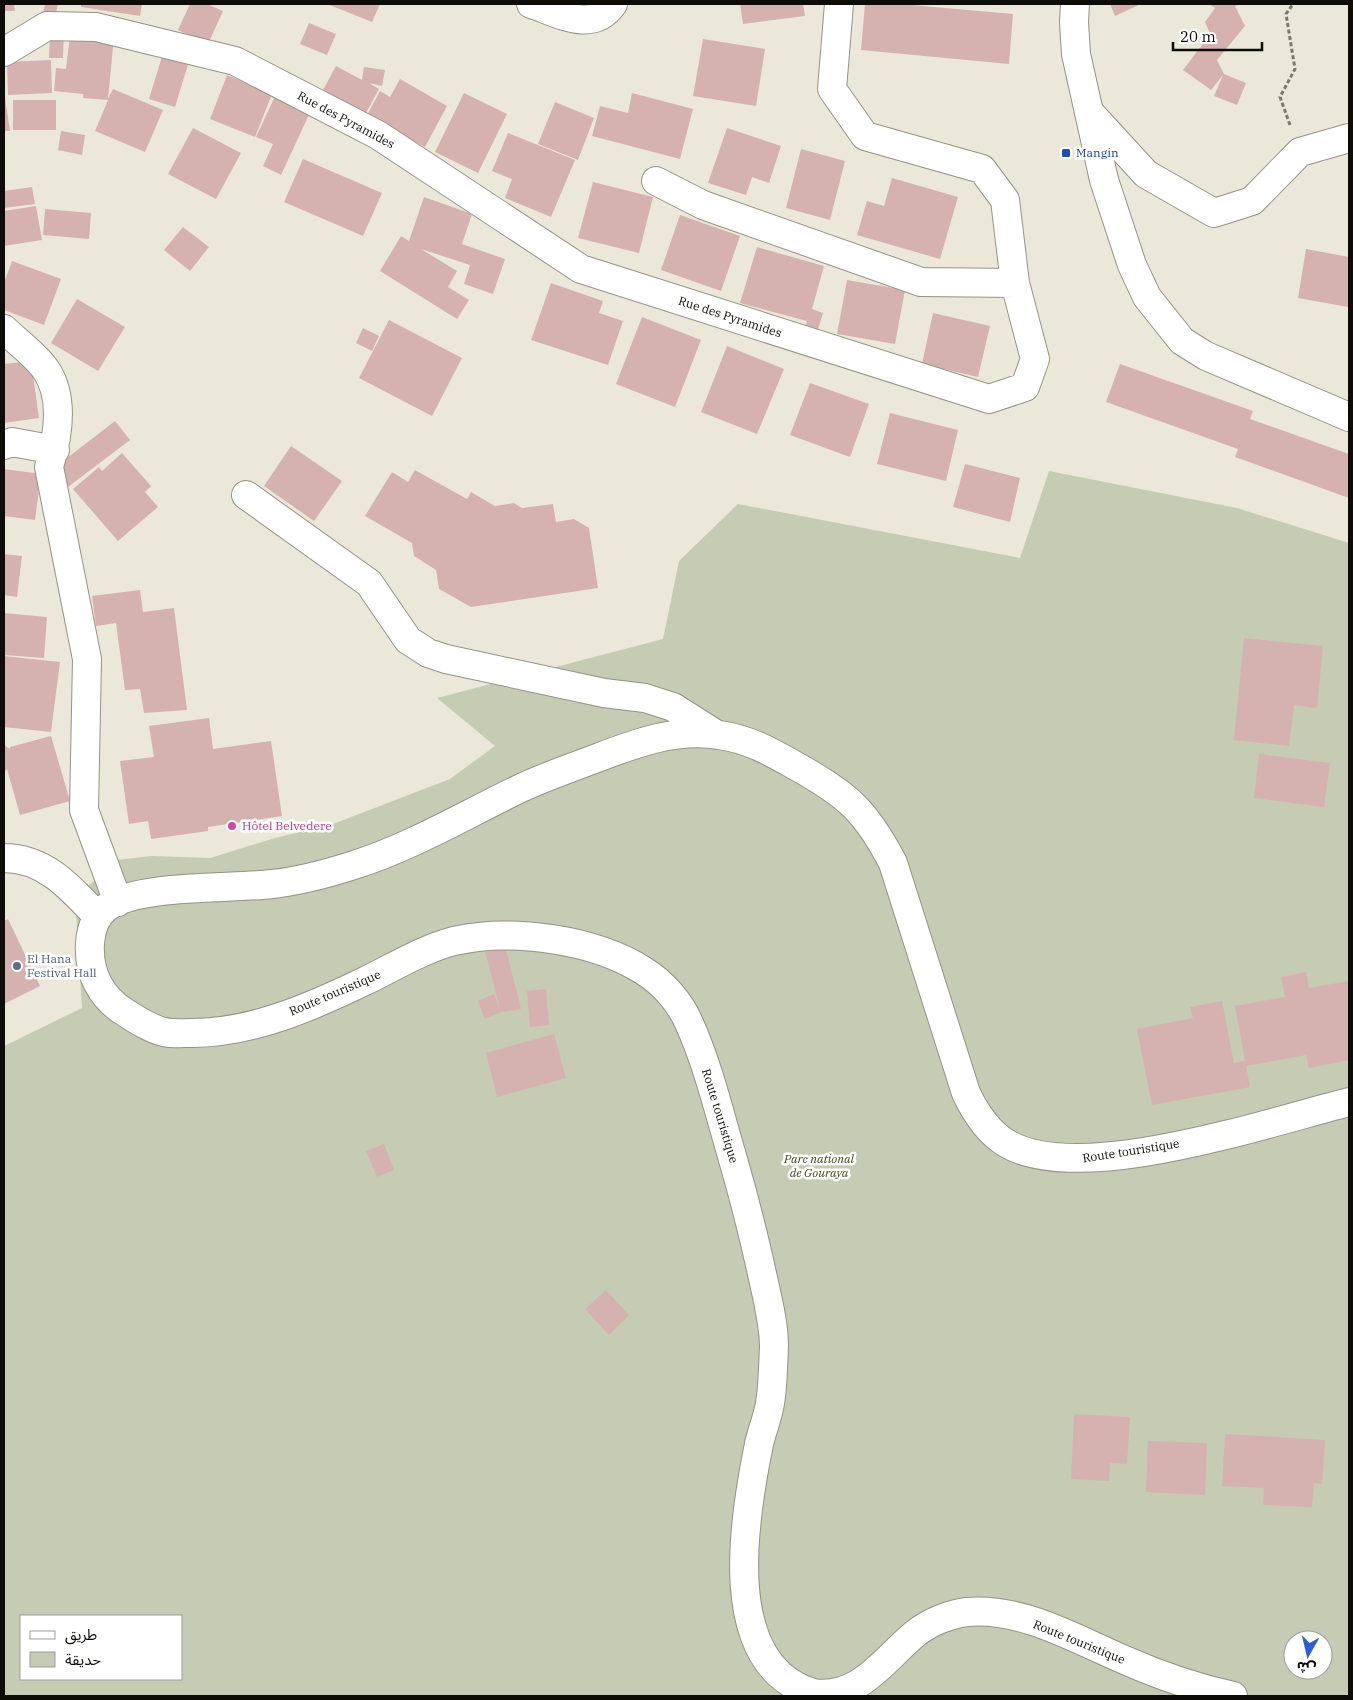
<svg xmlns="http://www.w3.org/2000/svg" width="1353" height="1700" font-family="'IBM Plex Serif','Noto Sans Arabic',serif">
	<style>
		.green { fill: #c6cbb4; fill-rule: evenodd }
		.building { fill: #d5b2af }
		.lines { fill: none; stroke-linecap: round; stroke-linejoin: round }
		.minor-casing { stroke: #969284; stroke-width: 30 }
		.secondary-casing { stroke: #969284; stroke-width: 30 }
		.path { stroke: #7b786e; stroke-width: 3; stroke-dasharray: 4 2.5; stroke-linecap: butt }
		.minor { stroke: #fff; stroke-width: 28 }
		.secondary { stroke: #fff; stroke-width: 28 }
		.transit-dot { fill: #1a4fb4; stroke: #fff; stroke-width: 2 }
		.hotel-dot { fill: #d1479c; stroke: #fff; stroke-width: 2 }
		.service-dot { fill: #5c6f8a; stroke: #fff; stroke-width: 2 }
		.labels { text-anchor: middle; stroke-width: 5; stroke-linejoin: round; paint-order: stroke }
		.street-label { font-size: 12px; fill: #0d0c07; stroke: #fff }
		.transit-label { font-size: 12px; fill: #164399; stroke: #fff; text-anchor: start }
		.hotel-label { font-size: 12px; fill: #b23c85; stroke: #fff; text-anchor: start }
		.service-label { font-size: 12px; fill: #4e5e75; stroke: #fff; text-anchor: start }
		.park-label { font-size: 12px; font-style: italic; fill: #434b1a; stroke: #fff }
	</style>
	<rect width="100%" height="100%" fill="#ece8d9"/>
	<!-- green -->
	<path class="green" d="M1049,471L1237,508L1349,543V1696H4V1046L82,1008L75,898L117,860L151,856L210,858L275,838L333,824L450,779L495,746L437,698L663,639L679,561L738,504L1020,558ZM21,1616H181V1679H21ZM1293,1640H1323V1670H1293Z"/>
	<!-- building -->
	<path class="building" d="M4,4H14L15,11H4Z
		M45,4H58L55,17L43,14Z
		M81,4H142L140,16L81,7Z
		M190,4H207L223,11L208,44L178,30Z
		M327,4H380L372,22Z
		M740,4H803L805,16L743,24Z
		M865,4H900L1013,14L1009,64L861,50Z
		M1110,4H1141L1115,16Z
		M1209,4H1241L1235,6L1245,26L1217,60L1224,74L1246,83L1237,105L1214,96L1223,75L1211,90L1183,70L1205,41L1212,38L1205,22L1215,8Z
		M309,23L336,34L327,55L300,44Z
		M50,31L64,32L63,58H49Z
		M70,35L114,37L108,99L113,89L163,110L145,152L95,131L108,100L83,98V94L54,91L56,68L66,69Z
		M703,39L765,49L756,106L693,96Z
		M164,50L190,58L175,107L149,99Z
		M51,60L52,93L8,95L7,62Z
		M336,66L362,80L364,67L385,70L382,86L369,83L379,89L366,113L323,90Z
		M227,75L272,94L255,137L210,119Z
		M400,79L447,106L425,147L367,115L380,91L390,97Z
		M278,90L313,106L281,175L263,166L273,144L256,137Z
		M4,91L10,131H4Z
		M464,93L507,114L478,173L435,152Z
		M632,93L693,109L680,159L592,136L600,106L628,113Z
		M13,100H56V130H13Z
		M555,102L594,118L578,160L538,144Z
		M193,128L241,153L216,199L168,174Z
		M727,128L781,146L769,183L752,177L746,195L708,183Z
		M61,131L85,135L82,155L58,150Z
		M508,133L575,160L551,217L505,198L512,179L492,171Z
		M801,149L845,161L830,220L786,208Z
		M303,159L382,193L363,236L284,202Z
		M892,178L958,197L940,259L857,235L867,201L884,206Z
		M593,182L653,197L639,253L578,238Z
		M32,187L35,204L4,208V191Z
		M424,197L472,214L462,244L505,259L493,294L464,284L470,265L421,249L457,271L448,287L469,300L457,319L380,271L401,236L409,241Z
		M36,206L42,240L4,246V211Z
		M45,209L91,213L89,239L43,235Z
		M680,215L740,236L721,291L661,270Z
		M183,227L209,247L190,271L164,250Z
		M757,247L824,266L812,309L823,313L816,336L803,333L807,321L740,303Z
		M1306,249L1349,257L1348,307L1298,298Z
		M12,261L61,279L44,325L4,310V283Z
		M847,280L905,290L895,344L837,334Z
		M551,283L603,301L599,313L623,321L608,365L531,340Z
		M77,299L125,327L98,371L51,343Z
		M933,313L990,326L978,377L922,364Z
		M642,317L701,340L675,407L616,384Z
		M389,320L462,358L432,416L359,378Z
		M363,328L379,336L372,351L356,343Z
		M727,346L784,369L757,434L701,412Z
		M31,361L39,418L4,423V364Z
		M1120,364L1253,411L1250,419L1349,454V498L1235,457L1238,449L1106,402Z
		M810,383L869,404L850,457L790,435Z
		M890,413L958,430L946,481L877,464Z
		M115,421L130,440L68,487L54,468Z
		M291,446L342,481L314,521L264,486Z
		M122,453L151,486L145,492L158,507L118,541L73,489L99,467L102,471Z
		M965,464L1020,478L1010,522L953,507Z
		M4,469L41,474L35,520L4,516Z
		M415,470L467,499L471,492L495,506L514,503L522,508L553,504L556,522L574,519L589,528L598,588L471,607L439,589L436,570L414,556L412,543L365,516L392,472L408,482Z
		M4,554L22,556L17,597L4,595Z
		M140,590L143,612L174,608L187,710L144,713L140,689L125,690L116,623L96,626L92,596Z
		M4,613L47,617L44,658L4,655Z
		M1244,638L1323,646L1317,708L1294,705L1289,746L1234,740Z
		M4,656L60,662L51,732L4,727Z
		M209,718L213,749L271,741L282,816L208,827V831L151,839L148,821L129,824L120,761L154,757L149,726Z
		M51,736L70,801L20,815L7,769L4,773V745L10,749V747Z
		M1259,754L1330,763L1324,807L1254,798Z
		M8,919L40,986L4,1004V921Z
		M505,946L521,1009L501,1012L485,1019L478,1001L494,994L500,1009L485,951Z
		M1306,972L1309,988L1349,981V1060L1309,1068L1306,1055L1246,1066L1250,1087L1152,1105L1137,1029L1193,1018L1190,1007L1222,1001L1234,1063L1245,1061L1235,1006L1285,997L1281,977Z
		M546,989L549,1025L530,1027L527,991Z
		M554,1034L566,1078L497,1097L486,1053Z
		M384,1144L394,1170L377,1177L366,1151Z
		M606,1290L629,1315L609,1335L585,1309Z
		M1074,1414L1130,1417L1127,1464L1110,1463L1109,1481L1071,1479Z
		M1225,1434L1325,1440L1322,1484L1314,1483L1312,1507L1263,1505L1264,1488L1222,1486Z
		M1148,1441L1207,1443L1205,1495L1146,1492Z"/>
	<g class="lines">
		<defs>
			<path id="minor" d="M531,4C559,13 592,34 613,4
				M4,52L47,26L96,27L235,61L378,135L581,269L989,399L1025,387L1035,359L1015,283L1005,200L982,169L865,136L832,89L839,4
				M1091,114L1146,174L1214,213L1252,201L1300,152L1349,138
				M656,181L703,205L921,282L1015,283
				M4,329C17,342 36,355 46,370C65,398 58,437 49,467L87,659L84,810L118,902
				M4,445L12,442L55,450
				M246,495L369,583L408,640L428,653L446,659L604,693L645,698L673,707L714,733
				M4,858C45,858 71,888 98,917
				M1233,1696C1197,1688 1161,1676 1127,1661C1077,1640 1023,1607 967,1612C950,1614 930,1622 916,1633C885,1658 860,1700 813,1693C718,1665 744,1517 759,1444C762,1430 768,1417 770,1403C773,1386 773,1365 774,1347C774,1324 768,1301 763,1278C754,1237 744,1197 732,1156C719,1112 708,1065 689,1023C680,1002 663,983 644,971C594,939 512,928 454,941C423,949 394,967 365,981C311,1007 252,1033 192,1033C182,1033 173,1034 164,1032C151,1029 137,1020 126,1013C101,998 88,973 90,943C91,929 96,915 107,907C138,884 231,889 272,884C301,881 326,874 354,865C411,847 465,815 519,789C544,777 571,768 597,758C636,743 677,728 719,735C749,739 771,752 796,766C848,795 866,811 893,863L966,1093C975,1112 988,1132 1006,1143C1078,1187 1269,1122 1349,1102"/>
			<path id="secondary" d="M1075,4L1074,22L1076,54L1104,180L1132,265L1147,297L1182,341L1206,356L1349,417"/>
		</defs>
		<!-- minor casing -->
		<use href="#minor" class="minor-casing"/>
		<!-- secondary casing -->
		<use href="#secondary" class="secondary-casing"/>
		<!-- path -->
		<path class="path" d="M1290,125L1280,97L1295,69L1286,14L1293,4"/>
		<!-- minor -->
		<use href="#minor" class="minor"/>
		<!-- secondary -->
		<use href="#secondary" class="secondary"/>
	</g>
	<!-- markers -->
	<rect class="transit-dot" x="1061" y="148" width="10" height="10" rx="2.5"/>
	<circle class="hotel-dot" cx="232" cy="826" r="5"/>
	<circle class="service-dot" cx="17" cy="966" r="5"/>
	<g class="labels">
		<!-- street labels -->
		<g class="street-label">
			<text transform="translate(346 120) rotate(28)" y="4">Rue des Pyramides</text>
			<text transform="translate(730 317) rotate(18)" y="4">Rue des Pyramides</text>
			<text transform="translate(335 993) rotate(-23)" y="4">Route touristique</text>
			<text transform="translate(720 1116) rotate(73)" y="4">Route touristique</text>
			<text transform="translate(1131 1151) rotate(-9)" y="4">Route touristique</text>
			<text transform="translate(1079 1642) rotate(22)" y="4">Route touristique</text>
		</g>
		<!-- transit labels -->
		<g class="transit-label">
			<text x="1076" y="157">Mangin</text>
		</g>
		<!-- hotel labels -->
		<g class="hotel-label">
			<text x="242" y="830">Hôtel Belvedere</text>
		</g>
		<!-- service labels -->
		<g class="service-label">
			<text x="27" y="963">El Hana<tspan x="27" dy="14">Festival Hall</tspan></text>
		</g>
		<!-- park labels -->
		<g class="park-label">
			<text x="819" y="1163">Parc national<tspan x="819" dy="14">de Gouraya</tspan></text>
		</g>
	</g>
	<!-- border -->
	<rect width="1353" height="1700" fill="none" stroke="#0d0c07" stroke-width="10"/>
	<!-- legend -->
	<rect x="20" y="1615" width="162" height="65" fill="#ffffff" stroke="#9e9e9c"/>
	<rect x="30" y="1631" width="25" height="8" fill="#ffffff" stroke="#9e9e9c"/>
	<text x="65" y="1640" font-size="15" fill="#0d0c07">طريق</text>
	<rect x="30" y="1652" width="25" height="15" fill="#c6cbb4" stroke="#9e9e9c"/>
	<text x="65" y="1665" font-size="15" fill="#0d0c07">حديقة</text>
	<!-- north arrow -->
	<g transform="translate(1308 1655) rotate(188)"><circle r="24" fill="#ffffff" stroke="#9e9e9c"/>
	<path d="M0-4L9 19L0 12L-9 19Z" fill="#2f5ecd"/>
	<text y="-8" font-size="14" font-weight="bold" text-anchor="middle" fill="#0d0c07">ش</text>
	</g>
	<!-- scale -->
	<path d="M1173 42v8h89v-8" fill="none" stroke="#0d0c07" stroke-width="2.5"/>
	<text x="1180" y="42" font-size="15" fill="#0d0c07" stroke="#ffffff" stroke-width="4" paint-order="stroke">20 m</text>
</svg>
